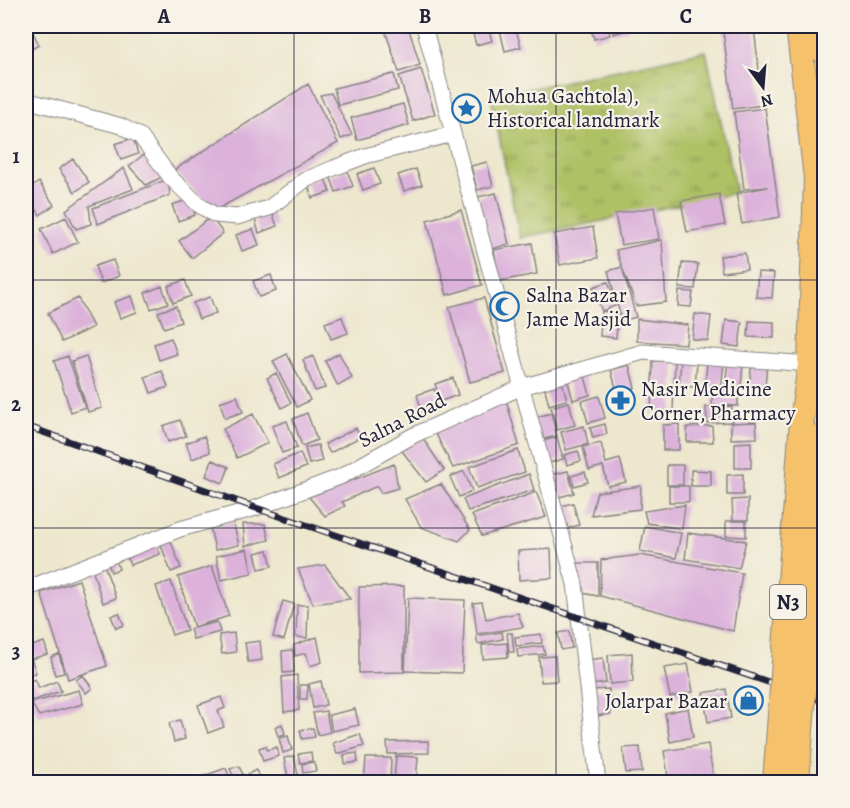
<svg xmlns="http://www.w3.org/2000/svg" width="850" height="808" font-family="Alegreya,serif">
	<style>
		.park { fill: url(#park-tufts); stroke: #687250; stroke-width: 1.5 }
		.building { fill: #dcb2db }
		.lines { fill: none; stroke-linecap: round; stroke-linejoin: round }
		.minor-casing { stroke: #888484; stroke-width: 17 }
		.trunk-casing { stroke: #888484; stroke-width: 26 }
		.minor { stroke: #fff; stroke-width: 15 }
		.trunk { stroke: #f5c16b; stroke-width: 24 }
		.rail-casing { stroke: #22223b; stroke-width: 7 }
		.rail { stroke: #f7f3e8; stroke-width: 4.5; stroke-dasharray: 14; stroke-linecap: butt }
		.trunk-bridge-casing { stroke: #888484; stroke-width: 26; stroke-linecap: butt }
		.trunk-bridge { stroke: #f5c16b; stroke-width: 24 }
		.grid { fill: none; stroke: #22223b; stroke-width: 1.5; stroke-opacity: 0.55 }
		.labels { text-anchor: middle; stroke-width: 4.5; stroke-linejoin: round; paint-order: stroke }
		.shield { fill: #f7f3e8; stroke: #62616f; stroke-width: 1.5 }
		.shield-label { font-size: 20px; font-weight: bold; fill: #22223b }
		.poi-label { font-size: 21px; fill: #22223b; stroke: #f7f3e8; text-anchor: start }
		.street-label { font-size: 21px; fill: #22223b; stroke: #f7f3e8 }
		.neatline { fill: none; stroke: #22223b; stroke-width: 2 }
		.grid-label { font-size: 20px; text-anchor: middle; font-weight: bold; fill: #22223b }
	</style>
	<defs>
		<pattern id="park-tufts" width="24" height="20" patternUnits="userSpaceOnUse" patternTransform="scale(1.5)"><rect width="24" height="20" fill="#afc165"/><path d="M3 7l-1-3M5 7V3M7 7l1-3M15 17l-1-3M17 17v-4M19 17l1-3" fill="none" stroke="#8e9c54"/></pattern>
	</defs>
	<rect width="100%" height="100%" fill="#f7f3e8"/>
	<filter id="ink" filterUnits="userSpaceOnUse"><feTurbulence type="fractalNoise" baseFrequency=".0167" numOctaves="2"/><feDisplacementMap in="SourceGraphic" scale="12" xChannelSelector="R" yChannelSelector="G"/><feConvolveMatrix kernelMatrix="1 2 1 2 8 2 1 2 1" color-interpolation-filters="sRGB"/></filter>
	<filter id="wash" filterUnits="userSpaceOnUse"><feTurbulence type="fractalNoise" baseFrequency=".008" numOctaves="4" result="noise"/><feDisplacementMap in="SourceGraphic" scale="24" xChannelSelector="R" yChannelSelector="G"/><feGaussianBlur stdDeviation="1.35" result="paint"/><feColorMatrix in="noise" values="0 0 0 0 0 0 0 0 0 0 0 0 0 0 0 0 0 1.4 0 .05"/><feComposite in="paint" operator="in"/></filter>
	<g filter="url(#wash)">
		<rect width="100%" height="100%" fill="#ede7cd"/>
		<!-- park -->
		<path class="park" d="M706,51L736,193L520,238L491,97Z"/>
		<g id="blocks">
			<!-- building -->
			<path class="building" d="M26,26H30L39,45L26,52Z
				M388,26H408L420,65L399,72L384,27Z
				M471,26H488L492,41L476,45Z
				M499,26H515L521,47L505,51Z
				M590,26H607L610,35L594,39Z
				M611,26H627L628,30L613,34Z
				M754,28L763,105L733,109L723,31Z
				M421,69L435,114L413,121L399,76Z
				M394,74L398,90L338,105L334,88Z
				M308,84L338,143L214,211L174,170Z
				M331,93L352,135L341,139L320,95Z
				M403,104L409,125L357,140L351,118Z
				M765,108L780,217L742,224L736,193L768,187L744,189L734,112Z
				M133,138L138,154L121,160L115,144Z
				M147,152L164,176L146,185L129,166Z
				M73,159L89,182L75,192L59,169Z
				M487,162L493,186L477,190L471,166Z
				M124,168L133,189L89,206L91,224L76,229L66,210Z
				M374,168L380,184L363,190L357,174Z
				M416,169L422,185L404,191L398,175Z
				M347,170L353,186L336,192L330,176Z
				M324,176L330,192L312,198L307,182Z
				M168,179L170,195L98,224L93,208Z
				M39,182L54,205L40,215L26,193V191Z
				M496,193L509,244L492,249L478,197Z
				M719,194L725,225L687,232L681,201Z
				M190,199L195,215L178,221L172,205Z
				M654,207L659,239L621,245L615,214Z
				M271,210L277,226L259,233L254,216Z
				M461,210L482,285L447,295L427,220Z
				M66,217L78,242L53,254L41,229Z
				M211,217L223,233L192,258L179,241Z
				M593,227L598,258L560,265L554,234Z
				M253,229L259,245L242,251L236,235Z
				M662,240L666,302L636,306L616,250Z
				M532,243L537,274L499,281L494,250Z
				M745,253L747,269L722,272L720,256Z
				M113,260L119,276L101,283L95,266Z
				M682,263L698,264L695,289L679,288Z
				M622,267L636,317L622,321L608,271Z
				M758,272L774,273L772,298L756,297Z
				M271,275L276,291L259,297L253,281Z
				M185,280L191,296L173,303L168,286Z
				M608,282L617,305L602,311L593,287Z
				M162,286L168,303L151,309L145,293Z
				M679,291L693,292L691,307L678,306Z
				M132,296L137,312L120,318L114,302Z
				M210,297L216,313L199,319L193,303Z
				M78,298L93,327L62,342L48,313Z
				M484,298L505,373L470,382L449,307Z
				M176,306L181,322L164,328L158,312Z
				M602,311L618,313L616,338L600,336Z
				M695,314L711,316L708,341L692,339Z
				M342,317L348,333L331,339L325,323Z
				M637,319L688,325L686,344L637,341Z
				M726,320L742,322L739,347L723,345Z
				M749,321L774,322V338L748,337Z
				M171,338L177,354L159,360L154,344Z
				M339,353L352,378L338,386L325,361Z
				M287,354L310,400L297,407L273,361Z
				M68,356L85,407L71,412L54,361Z
				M86,356L102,408L88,412L72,361Z
				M313,356L325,388L315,391L303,360Z
				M681,360L697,362L695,387L679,386Z
				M653,361H675L673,411H651Z
				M728,361L743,363L741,388L725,386Z
				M752,361L767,363L765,388L749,387Z
				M707,362L724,363L721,389L705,387Z
				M629,365L635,388L617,392L611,370Z
				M162,371L168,387L151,393L145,377Z
				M276,373L291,403L282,408L267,378Z
				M584,373L590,395L573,400L567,378Z
				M453,378L458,395L441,401L435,384Z
				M561,378L567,400L549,405L543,382Z
				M434,389L440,405L422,411L417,395Z
				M713,389L738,390V406L712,405Z
				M237,396L243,412L225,418L220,402Z
				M599,396L605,418L588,423L582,401Z
				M506,400L519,445L453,468L435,432Z
				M569,402L575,425L557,430L551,407Z
				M732,406V422L707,423L706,407Z
				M307,413L317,440L302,446L293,419Z
				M551,413L557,436L539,440L533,418Z
				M253,414L268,443L237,458L223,429Z
				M180,420L186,436L168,442L163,426Z
				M287,421L297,448L282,453L272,426Z
				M756,422L757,438L731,439V423Z
				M605,424L607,434L593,438L590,428Z
				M679,424V450H663V425Z
				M584,426L588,444L566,450L561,432Z
				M712,426L713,442H687V427Z
				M356,428L360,437L330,453L325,444Z
				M204,436L210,452L192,459L186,443Z
				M422,437L444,470L426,482L399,447Z
				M557,437L563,459L546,464L540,442Z
				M751,442V468H735V443Z
				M601,443L606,463L620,459L626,482L608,486L603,466L589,470L583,447Z
				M318,445L322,461L309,464L305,448Z
				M518,450L525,472L477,488L469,467Z
				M578,451L581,461L567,465L564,455Z
				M300,453L306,467L279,478L273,464Z
				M212,460L229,467L223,483L206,476Z
				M394,464L398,488L381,493L377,486L342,502L345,506L325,516L309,497Z
				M667,465H683V485H667Z
				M691,470L711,471V486H691Z
				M464,471L472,491L459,497L450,477Z
				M568,471L574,493L556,498L550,475Z
				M585,472L588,482L574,486L571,476Z
				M529,474L534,490L468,511L463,499Z
				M743,474V495H727V475Z
				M441,484L470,530L459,541L421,527L405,499Z
				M641,486L640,509L591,515L597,492Z
				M669,486H689V502H669Z
				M536,492L546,517L482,536L472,515Z
				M748,499V520H733L732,500Z
				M573,503L579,525L562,530L556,507Z
				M685,505L682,529L647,523L644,511Z
				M726,521H746V537L726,536Z
				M233,522L239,545L215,550L210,527Z
				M243,524H265L269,540L245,546Z
				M645,526L681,533L676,558L640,551Z
				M688,533L746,541L739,568L685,559Z
				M169,536L181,568L171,572L159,540Z
				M155,541L160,554L130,565L125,553Z
				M247,549L252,573L221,580L216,556Z
				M551,549L552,578L519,580L518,551Z
				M268,550L272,566L259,569L255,553Z
				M640,555L742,573L733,631L600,596L601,560Z
				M115,557L119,569L111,572L107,559Z
				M572,563H598V596L577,592Z
				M104,565L116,598L103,603L92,569Z
				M325,565L348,596L350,599L313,604L298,569Z
				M212,566L229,616L194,627L178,577Z
				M79,580L107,666L68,679L41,593Z
				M171,581L187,630L172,635L156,586Z
				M404,586V672L359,673V587Z
				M408,598L465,600L462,673L405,671Z
				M283,601L294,604L284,640L273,637Z
				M482,602L486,619L518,613L523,627L477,634L473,603Z
				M297,605H308L307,638L296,637Z
				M26,607L32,624L26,626Z
				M119,613L124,625L116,628L111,616Z
				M217,622L220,632L193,639L190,629Z
				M569,631L572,648L561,650L558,633Z
				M502,632L503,639L478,644L476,636Z
				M234,633L236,652L222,654L219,635Z
				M507,633H512L514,652H509Z
				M541,634L542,643L516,646L515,637Z
				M317,637L322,662L310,666L306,653L295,656L294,645Z
				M260,641L262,660L248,662L245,643Z
				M44,642L48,654L28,660L26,648Z
				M507,643L508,657L483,659L482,645Z
				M543,646L545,654L518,657L517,649Z
				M293,650L294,672L283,673L282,651Z
				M632,653L633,682L610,684L608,655Z
				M59,654L64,673L55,675L51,657Z
				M555,656L557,681L541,682L539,657Z
				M603,658L606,683L589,685L587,660Z
				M32,661L36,673L31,674L28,662Z
				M688,664L693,692L670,697L664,668Z
				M83,675L92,688L86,693L76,680Z
				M297,675L299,710L284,712L282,677Z
				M35,679L39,688L57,681L61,691L32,701L26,683Z
				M321,681L326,705L313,708L309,684Z
				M300,685H308L307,699H300Z
				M609,689L611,714L595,716L592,690Z
				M726,689L731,718L708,722L703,693Z
				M79,690L83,704L39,716L31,703Z
				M221,697L225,708L218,711L224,727L208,733L198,705Z
				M688,708L693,737L670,742L665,713Z
				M355,709L359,725L332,731L329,715Z
				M326,711L330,732L318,735L313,713Z
				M180,720L185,739L174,742L169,723Z
				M282,724L285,734L278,736L275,727Z
				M313,728L315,737L302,739L300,730Z
				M360,734L364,746L337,754L333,743Z
				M288,736L292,750L283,753L279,738Z
				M428,741L429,753L388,754L387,742Z
				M708,744L714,782H669L664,751Z
				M266,746L267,750L277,747L279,756L263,761L259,748Z
				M640,747L642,772L626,773L623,748Z
				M311,752L312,761L300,763L298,754Z
				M357,753L358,762L345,764L344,755Z
				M294,756L298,775L288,777L284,758Z
				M396,756L418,757L416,782H394Z
				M366,758H391L390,782H364Z
				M314,762L316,771L303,773L302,764Z
				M239,766L246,782H236L230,769Z
				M226,768L231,782H203L201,777Z
				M256,770L261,782H251L248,774Z"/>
		</g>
	</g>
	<g filter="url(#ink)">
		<use href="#blocks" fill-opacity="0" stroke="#888484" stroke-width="1.5"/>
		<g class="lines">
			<defs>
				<path id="minor" d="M424,26L575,584L598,782
					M26,100L121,126L140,136L171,178L199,205L215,215L237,217L269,208L305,180L334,168L365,156L453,134
					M26,589L180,529L256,508L340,477L414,435L522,387L643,352L810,364"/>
				<path id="trunk" d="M798,26L816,178L810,364L802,421
					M823,26L824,52"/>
			</defs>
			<!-- minor casing -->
			<use href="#minor" class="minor-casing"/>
			<!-- trunk casing -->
			<use href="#trunk" class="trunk-casing"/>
			<!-- minor -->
			<use href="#minor" class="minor"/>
			<!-- trunk -->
			<use href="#trunk" class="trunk"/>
			<defs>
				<path id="rail" d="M26,426L256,508L824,701"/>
			</defs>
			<!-- rail casing -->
			<use href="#rail" class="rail-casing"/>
			<!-- rail -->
			<use href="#rail" class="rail"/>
			<defs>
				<path id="trunk-bridge" d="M775,782L802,421
					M797,782L824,433"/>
			</defs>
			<!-- trunk-bridge casing -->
			<use href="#trunk-bridge" class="trunk-bridge-casing"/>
			<!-- trunk-bridge -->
			<use href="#trunk-bridge" class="trunk-bridge"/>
		</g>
	</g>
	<!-- grid -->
	<path class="grid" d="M294,26V782M556,26V782M26,280H824M26,528H824"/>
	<!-- icons -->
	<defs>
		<symbol id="sight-ring" viewBox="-11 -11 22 22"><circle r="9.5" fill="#f7f3e8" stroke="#1f6fb2" stroke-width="1.5"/><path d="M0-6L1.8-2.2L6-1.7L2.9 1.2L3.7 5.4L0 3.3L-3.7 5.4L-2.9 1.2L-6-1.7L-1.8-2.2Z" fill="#1f6fb2"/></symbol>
		<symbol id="mosque-ring" viewBox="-11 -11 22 22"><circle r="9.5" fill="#f7f3e8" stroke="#1f6fb2" stroke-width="1.5"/><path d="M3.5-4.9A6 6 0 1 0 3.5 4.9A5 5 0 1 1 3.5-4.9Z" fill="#1f6fb2"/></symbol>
		<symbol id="pharmacy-ring" viewBox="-11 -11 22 22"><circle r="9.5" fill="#f7f3e8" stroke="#1f6fb2" stroke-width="1.5"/><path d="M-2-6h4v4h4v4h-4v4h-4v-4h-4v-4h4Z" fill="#1f6fb2"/></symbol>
		<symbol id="shop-ring" viewBox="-11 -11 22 22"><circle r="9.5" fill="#f7f3e8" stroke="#1f6fb2" stroke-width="1.5"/><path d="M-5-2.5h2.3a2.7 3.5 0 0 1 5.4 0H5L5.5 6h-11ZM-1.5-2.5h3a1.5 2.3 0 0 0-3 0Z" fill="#1f6fb2"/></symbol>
	</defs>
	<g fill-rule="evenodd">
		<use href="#sight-ring" x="450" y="92" width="33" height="33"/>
		<use href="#mosque-ring" x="488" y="290" width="33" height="33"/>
		<use href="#pharmacy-ring" x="604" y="384" width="33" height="33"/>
		<use href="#shop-ring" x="732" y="684" width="33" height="33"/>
	</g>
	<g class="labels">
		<!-- shield labels -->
		<rect class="shield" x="770" y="585" width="36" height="34" rx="4.5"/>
		<g class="shield-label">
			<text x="788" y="609">N3</text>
		</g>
		<!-- poi labels -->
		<g class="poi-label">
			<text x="487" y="103">Mohua Gachtola),<tspan x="487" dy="24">Historical landmark</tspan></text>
			<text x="526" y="302">Salna Bazar<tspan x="526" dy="24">Jame Masjid</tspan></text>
			<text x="641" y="396">Nasir Medicine<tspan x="641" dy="24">Corner, Pharmacy</tspan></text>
			<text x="727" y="708" text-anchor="end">Jolarpar Bazar</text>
		</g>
		<!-- street labels -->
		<g class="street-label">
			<text transform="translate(402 420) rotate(-27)" y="7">Salna Road</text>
		</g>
	</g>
	<!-- margin -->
	<rect width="850" height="808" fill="none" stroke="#f7f3e8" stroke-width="66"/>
	<!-- north arrow -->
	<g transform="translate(763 87) rotate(164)" stroke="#f7f3e8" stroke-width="4.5" paint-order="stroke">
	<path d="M0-4.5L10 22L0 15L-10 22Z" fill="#22223b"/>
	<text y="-9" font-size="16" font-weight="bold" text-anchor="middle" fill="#22223b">N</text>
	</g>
	<rect x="33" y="33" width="784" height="742" class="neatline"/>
	<g class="grid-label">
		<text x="164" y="23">A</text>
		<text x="425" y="23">B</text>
		<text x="686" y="23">C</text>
		<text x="16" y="163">1</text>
		<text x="16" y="411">2</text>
		<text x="16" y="658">3</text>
	</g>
</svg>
